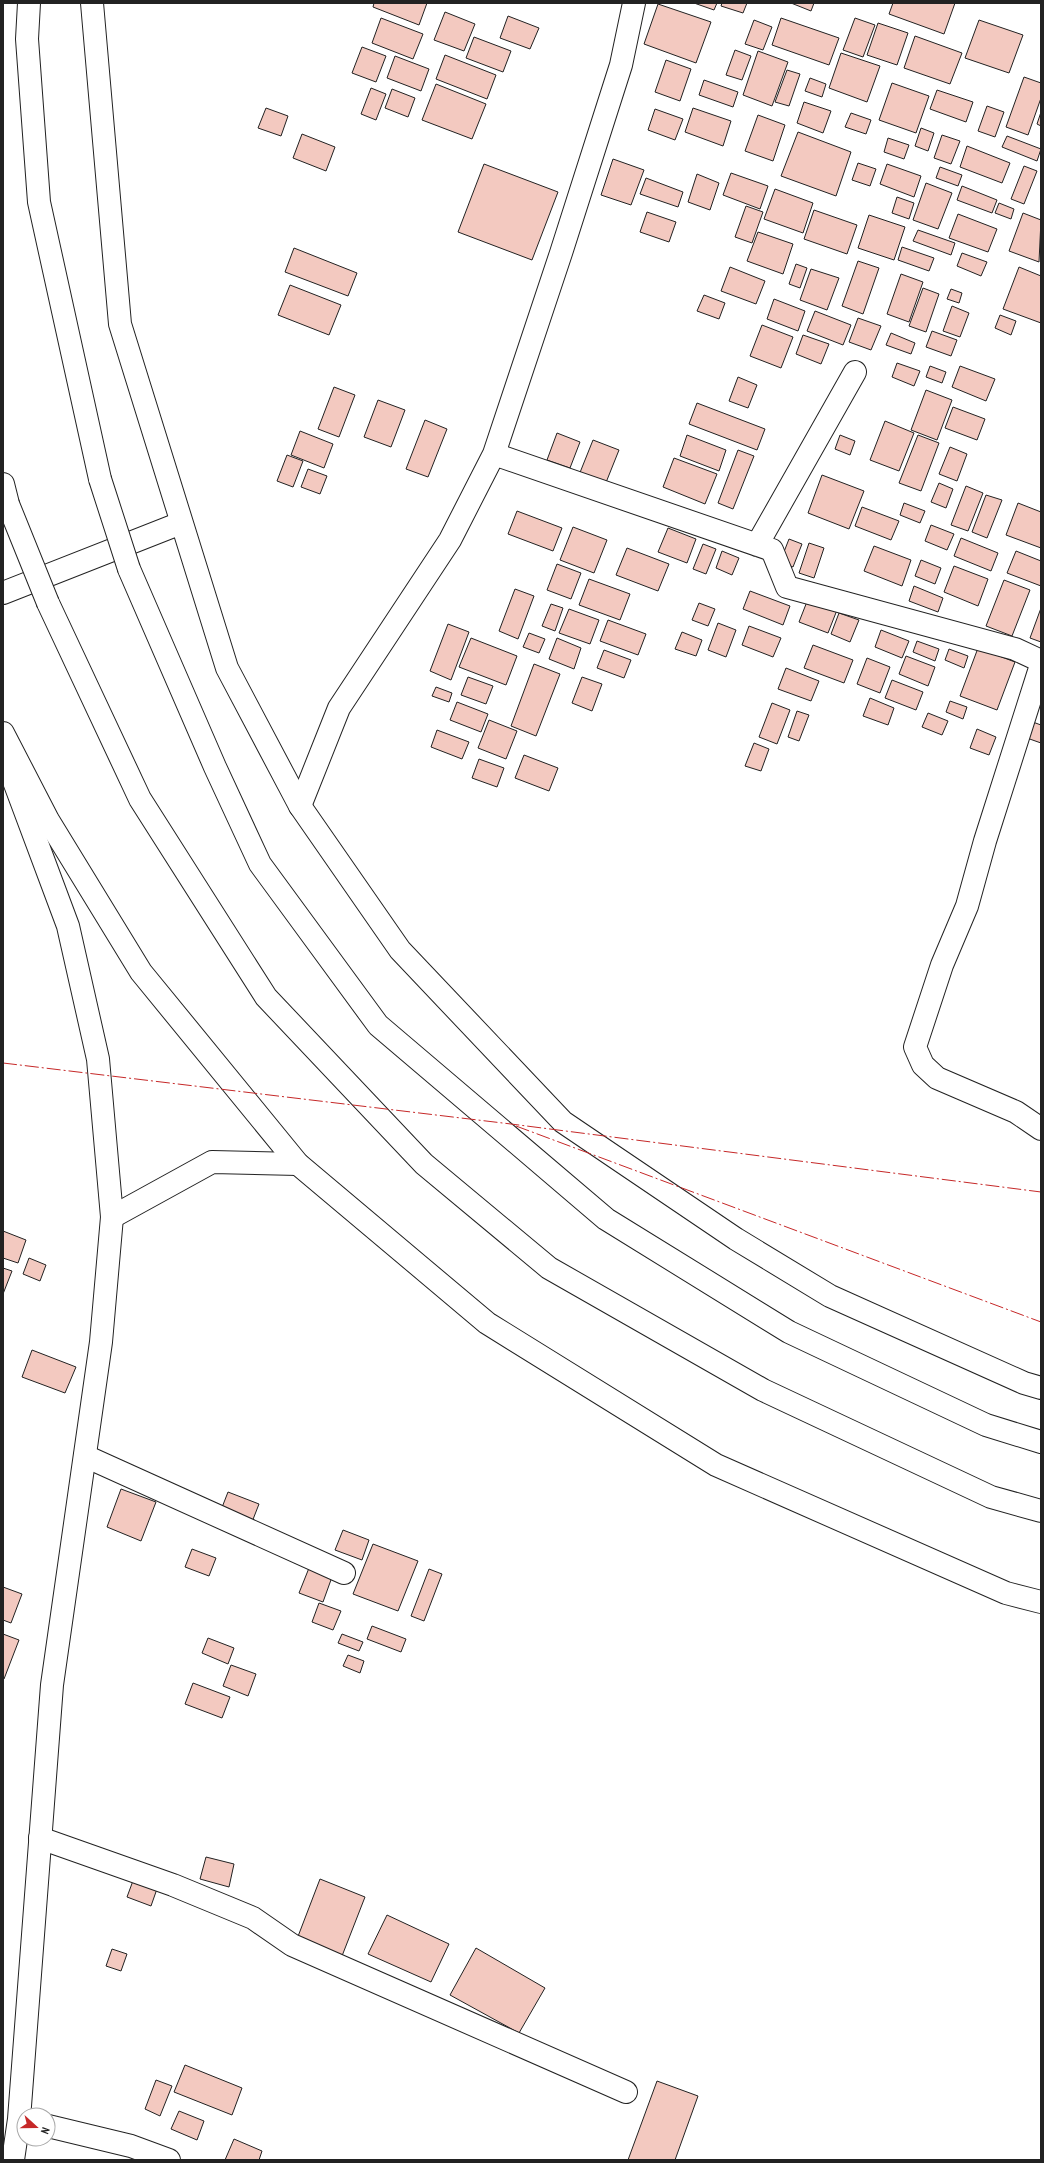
<svg xmlns="http://www.w3.org/2000/svg" width="1044" height="2163" font-family="'PT Sans Narrow',sans-serif">
	<style>
		.building { fill: #f3c9c0; stroke: #222 }
		.lines { fill: none; stroke-linecap: round; stroke-linejoin: round }
		.street-casing { stroke: #222; stroke-width: 24 }
		.secondary-casing { stroke: #222; stroke-width: 24 }
		.primary-casing { stroke: #222; stroke-width: 24 }
		.highway-casing { stroke: #222; stroke-width: 24 }
		.street { stroke: #fff; stroke-width: 22 }
		.secondary { stroke: #fff; stroke-width: 22 }
		.primary { stroke: #fff; stroke-width: 22 }
		.highway { stroke: #fff; stroke-width: 22 }
		.highway-bridge-casing { stroke: #222; stroke-width: 24; stroke-linecap: butt }
		.highway-bridge { stroke: #fff; stroke-width: 22 }
		.power { stroke: #c62828; stroke-width: 1; stroke-dasharray: 14 3 2 3; stroke-linecap: butt }
	</style>
	<rect width="100%" height="100%" fill="#fff"/>
	<!-- building -->
	<path class="building" d="M374,3H427L419,25L373,7Z
		M694,3H717L714,10Z
		M722,3H747L743,13L721,6Z
		M791,3H814L811,11Z
		M893,3H955L944,34L889,14Z
		M658,4L711,22L696,63L644,44Z
		M445,12L475,24L464,51L434,40Z
		M508,16L539,28L530,49L500,38Z
		M381,18L423,34L413,59L372,43Z
		M781,18L839,38L829,65L772,45Z
		M855,18L875,25L863,57L843,50Z
		M754,20L772,27L763,50L745,44Z
		M979,20L1023,35L1009,73L965,58Z
		M878,23L908,33L897,65L867,55Z
		M915,36L962,53L950,84L904,68Z
		M474,37L511,51L503,72L466,58Z
		M362,47L386,56L376,82L352,73Z
		M735,50L751,56L742,80L726,75Z
		M758,51L788,62L772,106L743,95Z
		M841,53L880,66L867,102L829,88Z
		M445,55L496,75L487,99L436,79Z
		M395,56L429,69L421,91L387,78Z
		M666,60L691,69L680,101L655,92Z
		M787,70L800,74L789,106L775,102Z
		M1024,77L1041,83V98L1028,135L1006,127Z
		M810,78L826,84L822,97L805,91Z
		M704,80L738,92L733,107L699,95Z
		M892,83L929,96L916,133L879,120Z
		M436,84L486,104L472,139L422,120Z
		M371,88L386,94L376,120L361,114Z
		M392,89L415,98L408,117L385,108Z
		M937,90L973,102L966,122L930,109Z
		M804,102L831,111L823,133L797,123Z
		M987,106L1004,112L995,137L978,131Z
		M266,108L288,116L281,136L258,128Z
		M693,108L731,121L723,146L685,132Z
		M655,109L683,119L675,140L648,130Z
		M1041,112V126L1037,124Z
		M851,113L871,120L866,134L845,127Z
		M758,115L785,125L773,161L745,151Z
		M921,128L934,133L928,151L915,146Z
		M798,132L851,152L836,196L781,176Z
		M302,134L335,147L326,171L293,158Z
		M942,135L960,141L951,164L934,158Z
		M1007,136L1041,149L1037,161L1002,147Z
		M888,138L909,145L904,159L884,152Z
		M967,146L1010,163L1002,183L960,167Z
		M613,159L644,170L631,205L601,195Z
		M858,163L876,169L870,186L852,180Z
		M484,164L558,192L532,260L458,232Z
		M887,164L921,176L914,197L880,184Z
		M1024,166L1037,171L1024,204L1011,199Z
		M940,167L962,175L958,186L936,178Z
		M731,173L768,186L760,209L723,195Z
		M697,174L719,183L710,210L688,202Z
		M646,178L683,192L678,207L640,194Z
		M926,183L952,193L938,229L913,220Z
		M962,186L997,200L992,213L957,200Z
		M775,189L813,203L803,233L764,219Z
		M897,197L914,203L909,219L892,213Z
		M999,203L1014,209L1011,219L995,213Z
		M746,206L763,212L752,243L735,237Z
		M814,210L857,225L847,254L804,239Z
		M647,212L676,222L669,242L640,232Z
		M1023,213L1041,220L1039,262L1009,251Z
		M958,214L997,229L988,252L949,238Z
		M869,215L905,227L894,260L858,248Z
		M918,230L955,243L951,255L913,241Z
		M758,232L793,244L783,274L747,261Z
		M902,247L934,258L929,271L898,260Z
		M294,248L357,273L348,296L285,272Z
		M962,253L987,262L981,276L957,266Z
		M858,261L879,268L863,314L842,306Z
		M796,264L807,268L800,288L789,284Z
		M730,267L765,281L756,304L721,291Z
		M1019,267L1041,276V323L1003,309Z
		M811,269L839,278L827,310L800,300Z
		M901,274L923,282L909,322L887,314Z
		M290,285L341,305L329,335L278,315Z
		M923,288L939,294L926,332L909,326Z
		M951,289L962,293L959,303L947,299Z
		M704,295L725,303L719,319L697,311Z
		M774,299L805,311L798,331L767,319Z
		M952,306L969,313L960,337L943,331Z
		M815,311L851,325L843,345L807,331Z
		M1000,315L1016,321L1011,335L995,328Z
		M858,318L881,326L871,350L849,342Z
		M762,325L793,337L781,368L750,356Z
		M932,331L957,340L951,356L926,347Z
		M891,333L915,343L911,354L886,345Z
		M803,335L829,344L821,364L796,354Z
		M897,363L920,371L914,386L892,377Z
		M930,366L946,372L942,383L926,377Z
		M960,366L995,379L986,401L952,387Z
		M738,377L757,385L748,408L729,401Z
		M334,387L355,395L339,437L318,429Z
		M926,390L952,400L937,440L911,430Z
		M378,400L405,410L391,447L364,437Z
		M697,403L765,429L757,450L689,424Z
		M953,407L985,419L977,440L945,428Z
		M425,420L447,429L428,477L406,469Z
		M885,421L914,433L899,471L870,460Z
		M300,431L333,444L324,468L291,455Z
		M557,433L580,442L570,468L547,460Z
		M687,435L726,450L719,471L680,456Z
		M840,435L855,441L850,455L835,449Z
		M918,435L939,443L921,491L899,483Z
		M593,440L619,450L605,485L579,475Z
		M950,447L967,454L957,481L939,474Z
		M738,450L754,456L733,509L718,503Z
		M287,455L303,461L293,487L277,481Z
		M674,458L717,474L705,504L663,487Z
		M308,469L327,476L320,494L301,487Z
		M822,475L864,491L849,529L808,513Z
		M939,483L953,489L946,508L931,502Z
		M966,486L983,493L968,531L951,525Z
		M986,495L1002,500L987,538L972,532Z
		M904,503L925,511L920,523L900,515Z
		M1018,503L1041,512V548L1006,535Z
		M862,507L899,521L891,540L855,526Z
		M517,511L562,528L553,551L508,534Z
		M931,525L954,534L947,550L925,541Z
		M573,527L607,540L594,573L560,560Z
		M668,528L696,539L687,563L658,552Z
		M961,538L998,553L991,571L954,556Z
		M789,539L802,544L793,567L780,562Z
		M809,543L824,548L814,578L799,573Z
		M703,544L716,549L706,574L693,569Z
		M874,546L911,560L902,586L864,571Z
		M627,548L669,564L658,591L616,575Z
		M722,551L739,558L732,575L716,568Z
		M1016,551L1041,561V586L1007,573Z
		M921,560L941,568L935,584L915,576Z
		M557,564L581,573L571,599L547,590Z
		M954,566L988,579L978,606L944,592Z
		M589,579L630,594L620,620L579,605Z
		M1004,580L1030,590L1012,636L986,626Z
		M914,586L943,598L938,612L909,601Z
		M515,589L534,596L518,639L499,631Z
		M750,591L790,606L783,625L743,609Z
		M808,599L837,610L828,633L799,622Z
		M699,603L715,609L708,626L692,620Z
		M551,604L563,608L555,631L542,626Z
		M1041,608V642L1030,638Z
		M569,609L599,620L590,644L559,633Z
		M839,613L859,620L850,642L831,634Z
		M608,620L646,634L638,655L600,641Z
		M718,623L736,630L726,657L708,650Z
		M448,624L469,632L451,680L430,671Z
		M749,626L781,638L773,657L742,645Z
		M881,630L909,641L902,658L875,647Z
		M682,632L702,640L696,656L675,649Z
		M529,633L545,639L539,653L523,647Z
		M471,638L517,656L506,685L459,667Z
		M557,638L581,648L574,669L549,659Z
		M917,641L939,649L935,661L913,652Z
		M813,645L853,660L844,683L804,668Z
		M978,648L1015,662L997,710L960,696Z
		M949,649L968,656L964,668L945,660Z
		M604,650L631,660L624,678L597,668Z
		M906,656L935,667L928,686L899,674Z
		M867,658L890,667L880,693L857,684Z
		M534,664L560,674L536,736L511,726Z
		M786,668L819,681L811,701L778,689Z
		M468,677L493,686L486,704L461,695Z
		M582,677L602,684L592,711L572,703Z
		M892,680L923,692L916,710L885,698Z
		M436,687L452,693L449,702L432,696Z
		M870,698L894,708L888,725L863,716Z
		M950,701L967,707L963,719L946,712Z
		M457,702L488,714L481,732L450,720Z
		M772,703L790,710L777,744L759,737Z
		M797,711L809,715L799,741L788,737Z
		M928,713L948,721L942,735L922,727Z
		M489,720L517,731L506,759L478,748Z
		M1030,721L1041,725V743L1024,737Z
		M977,729L996,737L989,755L970,748Z
		M437,730L469,742L462,759L431,747Z
		M754,743L769,749L761,771L745,766Z
		M524,755L558,768L549,791L515,778Z
		M479,759L504,768L497,787L472,778Z
		M3,1231L26,1240L18,1263L3,1258Z
		M29,1258L46,1265L40,1281L23,1274Z
		M3,1268L12,1271L3,1294Z
		M32,1350L76,1367L65,1393L22,1377Z
		M121,1489L156,1502L141,1541L107,1527Z
		M228,1492L259,1504L252,1522L221,1510Z
		M343,1530L369,1540L362,1560L335,1550Z
		M373,1544L418,1561L398,1611L353,1594Z
		M192,1549L216,1558L209,1576L185,1567Z
		M309,1568L332,1577L323,1602L299,1593Z
		M429,1569L442,1574L424,1621L411,1616Z
		M3,1587L22,1594L11,1623L3,1620Z
		M319,1603L341,1611L333,1630L312,1622Z
		M372,1626L406,1639L401,1652L367,1639Z
		M3,1634L19,1640L4,1679H3Z
		M342,1634L363,1642L359,1651L338,1643Z
		M208,1638L234,1648L228,1664L202,1653Z
		M348,1655L364,1661L360,1673L343,1666Z
		M231,1665L256,1674L248,1696L223,1686Z
		M193,1683L230,1697L222,1718L185,1704Z
		M206,1857L234,1864L229,1887L200,1879Z
		M134,1878L158,1886L151,1906L127,1897Z
		M320,1879L365,1897L342,1956L297,1939Z
		M387,1915L449,1944L431,1982L368,1954Z
		M476,1948L545,1988L519,2033L450,1995Z
		M112,1949L127,1954L121,1971L106,1966Z
		M185,2065L242,2088L232,2115L174,2092Z
		M156,2080L172,2086L160,2116L145,2109Z
		M657,2081L698,2096L675,2160H628Z
		M179,2111L204,2121L197,2140L171,2129Z
		M234,2139L262,2151L259,2160H225Z"/>
	<g class="lines">
		<defs>
			<path id="street" d="M494,454L772,550L787,587L1015,649L1041,661
				M757,545L855,372
				M1041,665L985,841L967,906L942,965L915,1047L923,1065L937,1078L1016,1112L1041,1129
				M300,806L339,708L450,540L494,454L561,253L621,65L634,3
				M112,1217L212,1162L298,1164
				M85,1456L344,1573
				M40,1838L173,1885L253,1918L292,1945L626,2092
				M48,2126L131,2146L169,2160"/>
			<path id="secondary" d="M92,3L120,324L227,668L300,806L400,950L563,1122L736,1239L830,1296L1024,1383L1041,1388
				M3,733L48,820L141,972L298,1164L487,1323L716,1465L1006,1593L1041,1602"/>
			<path id="primary" d="M3,752L68,926L98,1059L112,1217L101,1342L52,1685L19,2119L13,2160"/>
			<path id="highway" d="M29,3L27,39L39,202L100,479
				M3,484L8,504
				M129,569L215,767L260,864L378,1025L606,1219L789,1332L986,1425L1041,1442
				M3,593L181,523
				M48,603L140,799L266,997L424,1164L549,1268L763,1390L991,1497L1041,1511"/>
		</defs>
		<!-- street casing -->
		<use href="#street" class="street-casing"/>
		<!-- secondary casing -->
		<use href="#secondary" class="secondary-casing"/>
		<!-- primary casing -->
		<use href="#primary" class="primary-casing"/>
		<!-- highway casing -->
		<use href="#highway" class="highway-casing"/>
		<!-- street -->
		<use href="#street" class="street"/>
		<!-- secondary -->
		<use href="#secondary" class="secondary"/>
		<!-- primary -->
		<use href="#primary" class="primary"/>
		<!-- highway -->
		<use href="#highway" class="highway"/>
		<defs>
			<path id="highway-bridge" d="M100,479L129,569
				M8,504L48,603"/>
		</defs>
		<!-- highway-bridge casing -->
		<use href="#highway-bridge" class="highway-bridge-casing"/>
		<!-- highway-bridge -->
		<use href="#highway-bridge" class="highway-bridge"/>
		<!-- power -->
		<path class="power" d="M3,1063L511,1124L1041,1192
			M516,1126L1041,1322"/>
	</g>
	<!-- border -->
	<rect width="1044" height="2163" fill="none" stroke="#222222" stroke-width="8"/>
	<!-- north arrow -->
	<g transform="translate(36 2127) rotate(111)"><circle r="19" fill="#ffffff" stroke="#a7a7a7"/>
	<path d="M0-3L7 15L0 10L-7 15Z" fill="#c62828"/>
	<text y="-6" font-size="11" font-weight="bold" text-anchor="middle" fill="#222222">N</text>
	</g>
</svg>
